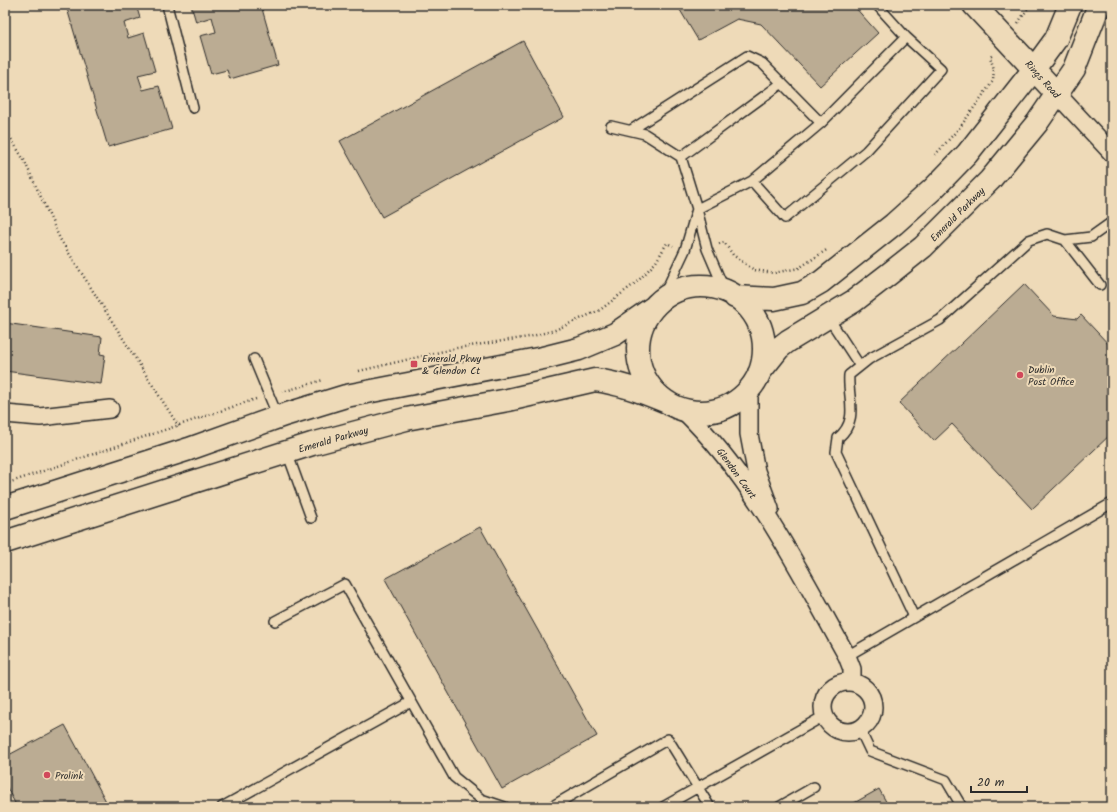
<svg xmlns="http://www.w3.org/2000/svg" width="1117" height="812" font-family="Kalam,sans-serif">
	<style>
		.building { fill: #bbac93; stroke: #2b2b2b }
		.lines { fill: none; stroke-linecap: round; stroke-linejoin: round }
		.lane-casing { stroke: #2b2b2b; stroke-width: 12 }
		.street-casing { stroke: #2b2b2b; stroke-width: 20 }
		.secondary-casing { stroke: #2b2b2b; stroke-width: 25 }
		.path { stroke: #2b2b2b; stroke-width: 2.5; stroke-dasharray: 1 3; stroke-linecap: butt }
		.lane { stroke: #eedab8; stroke-width: 9 }
		.street { stroke: #eedab8; stroke-width: 17 }
		.secondary { stroke: #eedab8; stroke-width: 22 }
		.poi-dot { fill: #d1495b; stroke: #eedab8; stroke-width: 1.5 }
		.labels { text-anchor: middle; stroke-width: 4; stroke-linejoin: round; paint-order: stroke }
		.street-label { font-size: 10px; fill: #2b2b2b; stroke: #eedab8 }
		.poi-label { font-size: 10px; fill: #2b2b2b; stroke: #eedab8; text-anchor: start }
	</style>
	<rect width="100%" height="100%" fill="#eedab8"/>
	<filter id="ink" filterUnits="userSpaceOnUse"><feTurbulence type="fractalNoise" baseFrequency=".025" numOctaves="2"/><feDisplacementMap in="SourceGraphic" scale="8" xChannelSelector="R" yChannelSelector="G"/><feConvolveMatrix kernelMatrix="1 2 1 2 8 2 1 2 1" color-interpolation-filters="sRGB"/></filter>
	<g filter="url(#ink)">
		<!-- building -->
		<path class="building" d="M66,5H136L140,18L124,23L128,38L144,33L155,71L138,75L143,90L159,86L172,129L108,147Z
			M191,5H261L278,65L230,79L227,70L211,74L200,36L216,32L212,17L196,22Z
			M677,5H853L878,33L820,86L761,24L737,19L698,40Z
			M523,41L564,117L382,217L340,141Z
			M1024,284L1054,316L1077,319L1081,315L1112,348V433L1032,509L952,424L934,441L899,403Z
			M5,323L102,337L100,354L105,355L101,384L5,371Z
			M480,527L597,736L502,789L385,579Z
			M65,725L109,807H17L5,784V757Z
			M879,789L889,807H847Z"/>
		<g class="lines">
			<defs>
				<path id="lane" d="M167,5L193,108
					M877,5L906,37
					M611,126L645,134L681,157L697,209L707,249L725,291
					M631,130L747,56L762,63L821,123
					M681,157L782,83
					M1065,240L1100,285
					M662,299L685,250L697,209L752,181L785,218L866,151L941,69L906,37L821,123L752,181
					M828,317L860,366
					M254,359L278,417
					M287,452L311,518
					M914,617L836,452L838,438C860,420 847,397 849,375L869,359L940,320L1029,240L1047,234L1065,240L1091,237L1112,222
					M275,621L345,584L454,777L481,799L505,807
					M847,656L1112,503
					M860,730L870,751L946,780L962,807
					M222,807L411,702
					M551,807L668,739L710,807
					M663,807L824,716
					M779,807L814,787"/>
				<path id="street" d="M1058,95L1112,153
					M749,391V434L756,471L770,509
					M683,410C754,479 799,570 847,656L852,669V682
					M5,414L40,417L110,409
					M823 707a25 25 0 1 1 50 0a25 25 0 1 1-50 0Z"/>
				<path id="secondary" d="M974,5L1058,95
					M638 349a63 63 0 1 1 126 0a63 63 0 1 1-126 0Z
					M735,297L774,299L802,293L821,282L894,224L933,189L967,154L1034,69L1056,39L1070,5
					M759,373L779,348L788,341L854,301L889,274L923,247L990,180L1037,123L1074,69L1099,5
					M5,508L189,449L284,415L346,396L543,358L579,349L615,334L654,307
					M5,542L312,444L406,419L508,400L595,380C619,383 644,392 667,402"/>
			</defs>
			<!-- lane casing -->
			<use href="#lane" class="lane-casing"/>
			<!-- street casing -->
			<use href="#street" class="street-casing"/>
			<!-- secondary casing -->
			<use href="#secondary" class="secondary-casing"/>
			<!-- path -->
			<path class="path" d="M1018,23L1030,5
				M5,129L24,160L60,239L179,427
				M935,155L961,126L993,81L994,69L990,57L993,55
				M719,244L724,242L733,255L754,270L774,273L799,268L828,249
				M359,371L457,348L529,337L555,330L600,310L638,281L656,262L667,243L673,246
				M282,392L323,380
				M5,484L256,399"/>
			<!-- lane -->
			<use href="#lane" class="lane"/>
			<!-- street -->
			<use href="#street" class="street"/>
			<!-- secondary -->
			<use href="#secondary" class="secondary"/>
		</g>
	</g>
	<!-- markers -->
	<g class="poi-dot">
		<rect x="410" y="360" width="8" height="8" rx="2"/>
		<circle cx="1020" cy="375" r="4"/>
		<circle cx="47" cy="775" r="4"/>
	</g>
	<g class="labels">
		<!-- street labels -->
		<g class="street-label">
			<text transform="translate(1043 79) rotate(48)" y="4">Rings Road</text>
			<text transform="translate(957 214) rotate(-45)" y="4">Emerald Parkway</text>
			<text transform="translate(333 439) rotate(-16)" y="4">Emerald Parkway</text>
			<text transform="translate(737 473) rotate(54)" y="4">Glendon Court</text>
		</g>
		<!-- poi labels -->
		<g class="poi-label">
			<text x="422" y="362">Emerald Pkwy<tspan x="422" dy="12">&amp; Glendon Ct</tspan></text>
			<text x="1028" y="373">Dublin<tspan x="1028" dy="12">Post Office</tspan></text>
			<text x="55" y="779">Prolink</text>
		</g>
	</g>
	<!-- margin -->
	<rect width="1117" height="812" fill="none" stroke="#eedab8" stroke-width="20"/>
	<rect x="10" y="10" width="1097" height="792" fill="none" stroke="#2b2b2b" stroke-width="1.5" filter="url(#ink)"/>
	<!-- scale -->
	<path d="M971 786v6h56v-6" fill="none" stroke="#2b2b2b" stroke-width="2"/>
	<text x="977" y="786" font-size="12" fill="#2b2b2b" stroke="#eedab8" stroke-width="3" paint-order="stroke">20 m</text>
</svg>
